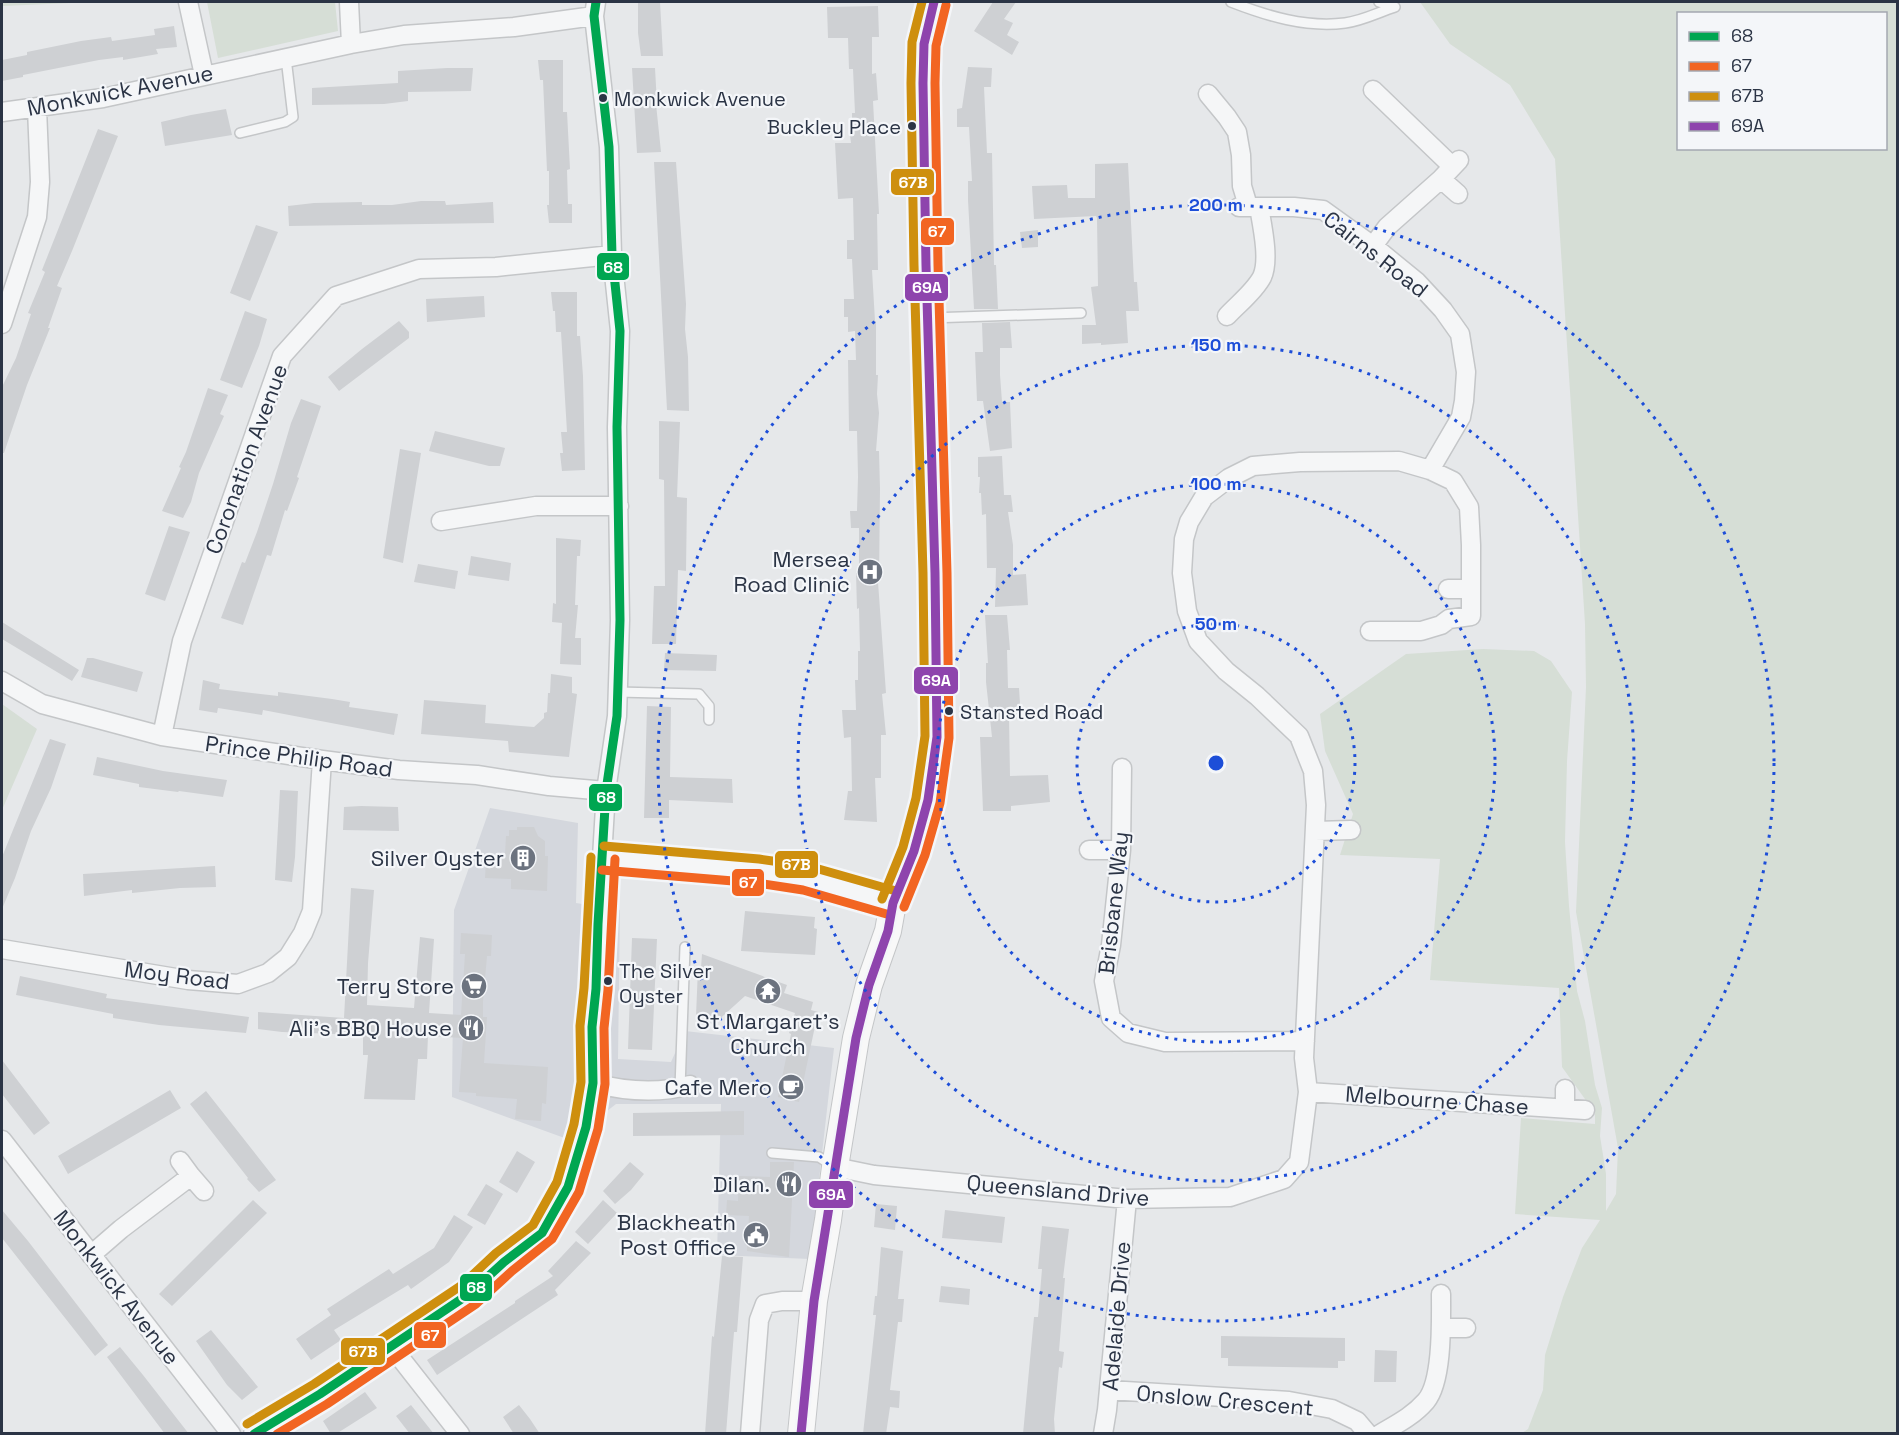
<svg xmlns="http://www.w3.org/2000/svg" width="1899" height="1435" font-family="'Space Grotesk',sans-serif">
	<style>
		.built { fill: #d4d7dd }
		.green { fill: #d6ded6; fill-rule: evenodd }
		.building { fill: #ced0d3 }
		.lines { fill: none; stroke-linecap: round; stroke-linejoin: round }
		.lane-casing { stroke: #c4c6c8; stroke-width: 12 }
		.street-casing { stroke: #c4c6c8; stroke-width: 21 }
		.secondary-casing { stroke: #c4c6c8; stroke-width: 28 }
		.lane { stroke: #f5f6f7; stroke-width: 9 }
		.street { stroke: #f5f6f7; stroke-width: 18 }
		.secondary { stroke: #f8f8f8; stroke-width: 26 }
		.bus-1-casing { stroke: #f4f6f9; stroke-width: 14 }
		.bus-2-casing { stroke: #f4f6f9; stroke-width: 14 }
		.bus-3-casing { stroke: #f4f6f9; stroke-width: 14 }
		.bus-4-casing { stroke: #f4f6f9; stroke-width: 14 }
		.bus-1 { stroke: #00a651; stroke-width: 9 }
		.bus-2 { stroke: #f26522; stroke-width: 9 }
		.bus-3 { stroke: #ce8f0e; stroke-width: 9 }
		.bus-4 { stroke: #8e44ad; stroke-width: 9 }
		.ring { fill: none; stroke: #1d4ed8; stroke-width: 3; stroke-dasharray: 3 6 }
		.bus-dot { fill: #2b3445; stroke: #f4f6f9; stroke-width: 2 }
		.labels { text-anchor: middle; stroke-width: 4.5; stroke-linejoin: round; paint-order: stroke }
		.bus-label { font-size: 20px; fill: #2b3445; stroke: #f4f6f9; text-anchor: start }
		.street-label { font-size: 22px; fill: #2b3445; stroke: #f4f6f9 }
		.poi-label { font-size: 22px; fill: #2b3445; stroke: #f4f6f9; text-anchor: end }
		.centre { fill: #1d4ed8; stroke: #f4f6f9; stroke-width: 3 }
		.ring-label { font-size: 18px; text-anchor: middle; font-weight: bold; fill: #1d4ed8; stroke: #f4f6f9; stroke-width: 4.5; stroke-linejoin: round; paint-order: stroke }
		.line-badge { stroke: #f4f6f9; stroke-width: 2 }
		.badge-label { font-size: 16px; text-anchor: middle; font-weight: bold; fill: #fff }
	</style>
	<rect width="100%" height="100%" fill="#e6e8ea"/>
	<!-- built -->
	<path class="built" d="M490,808L578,823L576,903L620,910L618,1059L671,1062L685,1031L834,1048L810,1259L717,1255L721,1104H616L570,1140L452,1097L454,910Z"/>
	<!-- green -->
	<path class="green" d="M2,2H95L2,6Z
		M207,2H335L338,31L218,58Z
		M1420,2H1897V1433H1522L1528,1429L1543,1390L1545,1355L1563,1297L1582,1248L1600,1220L1515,1214L1521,1118L1595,1124V1113L1562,1067L1559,988L1430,980L1440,859L1340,855L1353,814L1325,751L1320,714L1406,654L1483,649L1534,651L1551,661L1572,692L1567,761L1565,842L1569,906L1577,991L1585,1021L1595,1085L1602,1108L1600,1136L1606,1174V1211L1616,1194L1618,1148L1576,912L1586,687L1585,624L1555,159L1510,85L1450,44ZM1678,14H1886V148H1678Z
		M2,704L37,729L2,810Z"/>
	<!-- building -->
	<path class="building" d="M638,2H660L663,56H641L638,33Z
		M993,2H1016L1004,19L1013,23L1007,35L1019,42L1012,55L974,31Z
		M878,6L879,37H872V74L876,73L878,100L873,101L879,214H877L878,270H872L875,321H876V375H878L877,394L879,413L876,451H879L880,489L879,582H878L886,693L882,694L886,735H881V778H875L877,822L844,820L848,791H852L851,737L844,738L842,710H856L855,680H858V651H860L859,608L857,609L856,573H859V528H851L850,511H857L858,477L857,431H849L848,360H856L855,331L848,332V317H844V299H854L852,259H847V240H854L853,198L838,199L835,143H851L850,135H852V113H855L853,69H849L848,38H828L827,7Z
		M174,26L177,47L156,49L158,54L123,60V57L99,60L23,75V77L2,81V60L27,55V52L81,41L111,37L112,41L155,35L154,29Z
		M538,60H563V112H567L570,169L567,170L568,204H572V223H549L547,205H549V171H547L543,80H540Z
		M968,67L992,68L991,87H984L987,153H992L994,265H996L998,309H974L968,200V181H972L969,127H957V109L962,108Z
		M447,68H473L471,91L408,92V101L384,104L312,105V88L398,83V71Z
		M632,68H655L657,104H656L661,152L637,153Z
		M226,109L232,135L165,146L161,122L191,115Z
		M98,129L118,136L72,251L57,286L62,288L48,328H50L27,385L4,453H2V387L16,358L31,314L28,313L45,272L42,270Z
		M654,162H676L686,304L685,329L688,357L689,411L667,410Z
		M1128,163L1134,282H1137L1139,311H1126L1128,343L1101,345V343L1082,344V325H1096L1091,287L1098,286L1097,218L1096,216L1034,219L1032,186L1067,185L1068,198H1095V164Z
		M421,201H445L446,205L493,202L494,223L289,226L288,206L314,203L362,202V205H392Z
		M256,225L278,232L250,301L230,293Z
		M1038,230V247L1022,248L1020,232Z
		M551,292H577V336H580L583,376L585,470L562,471L560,453H563L561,432H567L561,332H556L555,311H553Z
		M484,296L485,317L427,322L426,299Z
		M245,311L267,319L259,346L242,388L220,380Z
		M399,321L409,332V338L339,391L328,377L362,349Z
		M1010,322L1012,348H1000V375L1002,402H1010L1012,448L990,451L983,401H977L975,352H983L982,323Z
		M208,388L228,395L220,414L224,416L199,473L191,502L183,518L162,511L181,468L179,467L186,452Z
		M301,399L321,406L297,477L299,478L287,511L285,510L271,556L267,555L243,625L221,618L242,562L245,563L257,532L273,484L291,423Z
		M659,421L680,422L677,497L687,498L686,571L678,570L676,644H652L654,586H665L664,480L659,479Z
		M435,431L505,448L500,466H489L429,451Z
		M400,449L421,453L403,563L383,558Z
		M1002,456L1004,495H1011L1013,512H1008L1013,545V575L1026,574L1028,605L995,607L996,568H987L986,514L982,515L981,493H979L980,477H978V457Z
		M169,526L190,532L165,601L145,594Z
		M556,538L581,540L580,556H577L575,605H578L575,638H581V665L560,664L562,623L552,622L553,603L556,604Z
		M471,556L511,563L509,581L468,575Z
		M418,564L458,571L455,589L414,582Z
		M985,615H1007L1010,650H1007L1008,688H1019L1021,719L1009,718L1010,776L1048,775L1050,802L1011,806V811H983L980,737H992L986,682V663H988Z
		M2,622L79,670L72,681L2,639Z
		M665,653L717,655L716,671L664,670Z
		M87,658H93L143,672L137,692L81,677Z
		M551,674L572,677V693L577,694L569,757L509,752L508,741L421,734L424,700L486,705L485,723L534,727L544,718V713L547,712L548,693H550Z
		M203,680L220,684L219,689L278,696V692L332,699L350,702L349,707L398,714L394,735L263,710L262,715L218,708L217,713L199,710Z
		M647,706L671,707L670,777L732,779L733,803L669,800V818H644Z
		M50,739L66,744L51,788L31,831L15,878L2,909V857Z
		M97,757L163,771L227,780L223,797L179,791L178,792L139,787V784L93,775Z
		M280,790L298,791L295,857L292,882L275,880Z
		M361,806L398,807L399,831L343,830L344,807Z
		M517,827H534L538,836L545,841V856H548L547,891L511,889V879L485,878L486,860L497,861L498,854H505L506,836H509V830H517Z
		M215,866L216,887L180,888L132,893V890L84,896L83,874Z
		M351,888L374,890L368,963L367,1005L414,1008L420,937L434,939L429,1013L461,1015L465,954H460L461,933L492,935L491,956H487L483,1001V1017H487L484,1063L548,1067L546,1104L542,1103L541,1121L515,1119L517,1099L476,1096V1093L459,1092L463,1038L428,1036L427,1059H418L415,1100L364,1099L368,1055H363V1035L282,1032L258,1029V1012L344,1018Z
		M745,911L815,917L814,928L817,929L815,955L741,951Z
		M632,938L657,939L652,1050L628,1049Z
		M702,954L787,985L784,993L813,1002L811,1010L818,1012L799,1102L778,1097L791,1034L789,1033L795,1013L745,996L714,1024L699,1023V1016H696L698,968H701Z
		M20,976L107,994L106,998L249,1017L246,1033L159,1025L113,1018V1014L16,995Z
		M2,1060L50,1123L34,1135L2,1094Z
		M170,1090L181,1108L68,1174L58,1156Z
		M206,1091L276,1180L259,1192L247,1179L248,1178L190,1104Z
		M744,1111V1135L633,1136V1113Z
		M517,1151L535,1162L517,1193L499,1182Z
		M630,1162L644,1174L631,1190L615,1204L603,1191Z
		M770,1162H794L789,1257L747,1251L749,1216L726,1215L727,1200L738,1201L739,1176L770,1177Z
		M486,1184L503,1194L485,1225L467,1215Z
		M253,1200L267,1213L172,1306L159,1294Z
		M603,1200L617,1213L588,1244L575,1232Z
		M876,1204L897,1206L895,1230L874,1227Z
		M2,1210L28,1241L108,1345L95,1356L2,1238Z
		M945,1210L1005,1217L1002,1243L942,1238Z
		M454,1215L473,1227L449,1262L411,1289L408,1285L334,1330L341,1340L311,1360L296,1339L331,1315L327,1309L361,1287L389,1269L393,1274L434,1248Z
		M1042,1226L1069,1229L1063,1278H1065L1059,1351L1064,1352L1062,1368L1059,1367L1054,1419L1055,1434H1023L1034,1317H1038L1042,1269H1038Z
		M576,1241L591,1253L555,1290L558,1295L437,1375L427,1360L515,1303V1301L553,1276L548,1271Z
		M881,1247L903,1251L898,1299H904L902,1322H898L890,1390L900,1391L899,1408L890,1407L886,1434H863L876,1315H873L875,1296H877Z
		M722,1256L743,1257L737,1332H734L726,1434H705L712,1336L714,1337Z
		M941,1286L970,1289L969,1305L939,1302Z
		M211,1330L258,1387L242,1400L227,1385L196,1341Z
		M1221,1336L1345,1338V1361H1338V1368L1228,1366V1358H1221Z
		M120,1347L143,1375L189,1434H165L107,1357Z
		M1375,1350L1397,1351L1396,1382H1374Z
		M365,1392L377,1408L336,1434H331L323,1421Z
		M411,1405L434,1434H410L396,1416Z
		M519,1405L530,1419L540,1434H514L503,1417Z"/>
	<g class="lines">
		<defs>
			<path id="lane" d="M1231,2C1267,16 1306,28 1345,23C1362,21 1379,12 1395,7L1379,2
				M240,133L285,122L293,117L286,58
				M930,318L1081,313
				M618,692L699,694L709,706V720
				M680,1088L685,947
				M772,1153L819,1157L833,1166"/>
			<path id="street" d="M188,2L204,75
				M349,2L351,44
				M1373,90L1452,166
				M1208,94L1227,117L1237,132L1241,155L1242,186L1248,206
				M2,112L103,98L351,44L404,35L514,27L594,16
				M1441,179L1458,194
				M1239,207H1294L1323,210L1373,246L1417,282L1443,310L1460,334L1466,372L1464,401L1461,417L1430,470
				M1373,246L1387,227L1441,179L1459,160
				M1227,316C1238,304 1254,292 1262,277C1270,260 1262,225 1259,207
				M2,324L37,217L40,182L37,108
				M441,521L536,506H619
				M1448,589H1471
				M2,681L42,704L162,736L322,760L399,770L477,775L549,786L606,791
				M162,736L182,641L282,356L336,296L419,269L496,267L612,255
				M1122,768L1121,850L1111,945L1104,981L1111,1018L1128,1033L1165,1042L1305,1041
				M1315,831L1351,830
				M1089,850H1121
				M603,858L758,871L806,878L893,903
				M2,949L188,980L238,984L268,973L288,957L303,933L312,911L322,760
				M593,1083C624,1091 658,1094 690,1085
				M1308,1092L1585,1110
				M1565,1108V1089
				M2,1140L231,1434
				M835,1167L874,1175L1127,1199L1230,1197L1284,1179L1299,1162L1308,1092L1304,1058L1316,805L1313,771L1299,736L1257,696L1226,671L1198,641L1187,611L1182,573L1184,539L1189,522L1204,497L1229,478L1253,466L1300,462L1399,461L1430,470L1453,481L1469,507L1471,545V616L1449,619L1441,625L1421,631H1370
				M191,1176L204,1191
				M91,1255L121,1229L191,1176L180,1161
				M1441,1328H1466
				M391,1346L460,1434
				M1109,1390L1289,1401L1332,1409L1357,1421L1368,1434
				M253,1434L320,1394L469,1294L504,1262L542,1233L568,1187L576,1156L586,1127L593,1083L592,1027L596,989L598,924L606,791L617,716L620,620L617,427L620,331L612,255L609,147L594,16L596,2
				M750,1434L759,1320L765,1304L782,1301H814
				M1103,1434L1107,1410L1127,1199
				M1380,1434C1397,1424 1413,1416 1426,1401C1443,1381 1441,1320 1441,1294"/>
			<path id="secondary" d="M801,1434L814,1301L828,1220L835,1167L856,1038L869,985L888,931L893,903L914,851L928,800L937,737L935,573L926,265L923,83L924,44L934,2"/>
		</defs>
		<!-- lane casing -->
		<use href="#lane" class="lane-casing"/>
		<!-- street casing -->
		<use href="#street" class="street-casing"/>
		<!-- secondary casing -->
		<use href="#secondary" class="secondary-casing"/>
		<!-- lane -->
		<use href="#lane" class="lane"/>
		<!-- street -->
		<use href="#street" class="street"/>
		<!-- secondary -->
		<use href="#secondary" class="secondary"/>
		<defs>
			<path id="bus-1" d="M254,1434L320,1394L469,1294L504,1262L542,1233L568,1187L586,1127L593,1083L592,1027L596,989L598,924L606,791L617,716L620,620L617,427L620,331L612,255L609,147L594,16L596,2"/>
			<path id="bus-2" d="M602,870L757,883L803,890L890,915
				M904,907L925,855L940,803L949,738L947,573L938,265L935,83L936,46L946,5
				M277,1434L327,1404L476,1304L512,1271L552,1239L579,1192L598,1129L605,1084L604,1028L608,990L615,859"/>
			<path id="bus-3" d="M604,846L759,859L808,866L896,891
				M882,899L903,847L916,798L925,736L923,573L914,265L911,83L912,42L922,2
				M247,1424L314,1384L462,1285L496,1253L533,1225L557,1182L574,1124L581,1082L580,1026L584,988L591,857"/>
			<path id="bus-4" d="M801,1434L814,1301L856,1038L869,985L888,931L893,903L914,851L928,800L937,737L935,573L926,265L923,83L924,44L934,2"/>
		</defs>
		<!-- bus-1 casing -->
		<use href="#bus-1" class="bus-1-casing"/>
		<!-- bus-2 casing -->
		<use href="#bus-2" class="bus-2-casing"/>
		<!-- bus-3 casing -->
		<use href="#bus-3" class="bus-3-casing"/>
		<!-- bus-4 casing -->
		<use href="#bus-4" class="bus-4-casing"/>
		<!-- bus-1 -->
		<use href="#bus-1" class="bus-1"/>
		<!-- bus-2 -->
		<use href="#bus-2" class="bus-2"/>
		<!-- bus-3 -->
		<use href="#bus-3" class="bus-3"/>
		<!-- bus-4 -->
		<use href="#bus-4" class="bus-4"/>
	</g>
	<!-- distance rings -->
	<g class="ring">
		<circle cx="1216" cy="763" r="139"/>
		<circle cx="1216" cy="763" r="279"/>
		<circle cx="1216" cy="763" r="418"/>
		<circle cx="1216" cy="763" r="558"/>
	</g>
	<!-- icons -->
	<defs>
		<symbol id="hospital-disc" viewBox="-11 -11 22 22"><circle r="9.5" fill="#6c737f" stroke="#f4f6f9"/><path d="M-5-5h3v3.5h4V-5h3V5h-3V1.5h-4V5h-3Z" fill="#fff"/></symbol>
		<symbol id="building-disc" viewBox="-11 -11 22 22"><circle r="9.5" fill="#6c737f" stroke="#f4f6f9"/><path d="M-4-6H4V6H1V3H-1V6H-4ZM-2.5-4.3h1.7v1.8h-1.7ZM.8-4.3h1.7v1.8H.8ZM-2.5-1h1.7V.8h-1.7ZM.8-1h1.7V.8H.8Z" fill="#fff"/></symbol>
		<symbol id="supermarket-disc" viewBox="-11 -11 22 22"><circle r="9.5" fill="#6c737f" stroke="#f4f6f9"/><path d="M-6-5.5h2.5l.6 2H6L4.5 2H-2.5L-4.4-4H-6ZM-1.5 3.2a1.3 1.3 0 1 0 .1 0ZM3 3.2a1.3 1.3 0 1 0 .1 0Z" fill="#fff"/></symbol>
		<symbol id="temple-disc" viewBox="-11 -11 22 22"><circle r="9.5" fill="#6c737f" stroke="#f4f6f9"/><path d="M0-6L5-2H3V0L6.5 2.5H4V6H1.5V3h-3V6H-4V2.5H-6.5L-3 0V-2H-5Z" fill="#fff"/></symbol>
		<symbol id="restaurant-disc" viewBox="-11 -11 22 22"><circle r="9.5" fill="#6c737f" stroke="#f4f6f9"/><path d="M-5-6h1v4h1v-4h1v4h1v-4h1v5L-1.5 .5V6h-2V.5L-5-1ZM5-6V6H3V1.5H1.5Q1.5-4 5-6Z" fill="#fff"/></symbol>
		<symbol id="cafe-disc" viewBox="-11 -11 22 22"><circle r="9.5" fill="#6c737f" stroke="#f4f6f9"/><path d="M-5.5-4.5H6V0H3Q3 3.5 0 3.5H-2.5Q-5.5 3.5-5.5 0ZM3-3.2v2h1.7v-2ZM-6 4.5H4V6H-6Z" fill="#fff"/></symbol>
		<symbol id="civic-disc" viewBox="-11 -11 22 22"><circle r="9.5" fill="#6c737f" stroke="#f4f6f9"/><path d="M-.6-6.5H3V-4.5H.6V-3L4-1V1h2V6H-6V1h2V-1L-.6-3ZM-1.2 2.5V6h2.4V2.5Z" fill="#fff"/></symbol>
	</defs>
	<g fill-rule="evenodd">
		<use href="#hospital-disc" x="855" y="557" width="30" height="30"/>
		<use href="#building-disc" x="508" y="843" width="30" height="30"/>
		<use href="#supermarket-disc" x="459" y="971" width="30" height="30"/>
		<use href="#temple-disc" x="753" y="976" width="30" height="30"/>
		<use href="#restaurant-disc" x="456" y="1013" width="30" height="30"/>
		<use href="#cafe-disc" x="776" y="1072" width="30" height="30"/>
		<use href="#restaurant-disc" x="774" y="1169" width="30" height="30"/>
		<use href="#civic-disc" x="741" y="1220" width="30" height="30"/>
	</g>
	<!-- markers -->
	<g class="bus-dot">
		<circle cx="603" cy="98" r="5"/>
		<circle cx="912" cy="126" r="5"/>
		<circle cx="949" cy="711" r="5"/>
		<circle cx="608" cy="981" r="5"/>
	</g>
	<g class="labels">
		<!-- bus labels -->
		<g class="bus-label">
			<text x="614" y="106">Monkwick Avenue</text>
			<text x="901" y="134" text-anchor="end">Buckley Place</text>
			<text x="960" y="719">Stansted Road</text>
			<text x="619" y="978">The Silver<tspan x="619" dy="25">Oyster</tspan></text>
		</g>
		<!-- street labels -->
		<g class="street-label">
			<text transform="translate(120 90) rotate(-11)" y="8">Monkwick Avenue</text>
			<text transform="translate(1376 254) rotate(38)" y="8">Cairns Road</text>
			<text transform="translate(246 459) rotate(-70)" y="8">Coronation Avenue</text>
			<text transform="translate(299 756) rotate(8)" y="8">Prince Philip Road</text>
			<text transform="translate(1113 903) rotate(-84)" y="8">Brisbane Way</text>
			<text transform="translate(177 975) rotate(7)" y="8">Moy Road</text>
			<text transform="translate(1437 1100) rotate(4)" y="8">Melbourne Chase</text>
			<text transform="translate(1058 1190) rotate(5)" y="8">Queensland Drive</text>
			<text transform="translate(117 1287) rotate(52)" y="8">Monkwick Avenue</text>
			<text transform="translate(1116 1316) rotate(-85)" y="8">Adelaide Drive</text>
			<text transform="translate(1225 1400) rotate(5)" y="8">Onslow Crescent</text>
		</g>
		<!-- poi labels -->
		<g class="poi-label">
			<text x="850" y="567">Mersea<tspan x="850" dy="25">Road Clinic</tspan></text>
			<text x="504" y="866">Silver Oyster</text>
			<text x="454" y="994">Terry Store</text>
			<text x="768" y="1029" text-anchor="middle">St Margaret's<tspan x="768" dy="25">Church</tspan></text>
			<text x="452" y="1036">Ali's BBQ House</text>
			<text x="772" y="1095">Cafe Mero</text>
			<text x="770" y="1192">Dilan.</text>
			<text x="736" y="1230">Blackheath<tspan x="736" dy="25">Post Office</tspan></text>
		</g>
	</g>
	<circle cx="1216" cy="763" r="9" class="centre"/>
	<g class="ring-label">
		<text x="1216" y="211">200 m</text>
		<text x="1216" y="351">150 m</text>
		<text x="1216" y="490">100 m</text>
		<text x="1216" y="630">50 m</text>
	</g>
	<g class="line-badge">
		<rect x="890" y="168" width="45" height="28" rx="6" fill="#ce8f0e"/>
		<rect x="920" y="217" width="35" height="29" rx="6" fill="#f26522"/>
		<rect x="596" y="252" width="34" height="29" rx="6" fill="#00a651"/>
		<rect x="904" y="273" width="45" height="29" rx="6" fill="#8e44ad"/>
		<rect x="913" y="666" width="46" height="29" rx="6" fill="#8e44ad"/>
		<rect x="588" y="783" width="35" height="29" rx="6" fill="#00a651"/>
		<rect x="774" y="850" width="45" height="29" rx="6" fill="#ce8f0e"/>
		<rect x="731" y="868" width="34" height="29" rx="6" fill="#f26522"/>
		<rect x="808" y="1180" width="46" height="29" rx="6" fill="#8e44ad"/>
		<rect x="459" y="1273" width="34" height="29" rx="6" fill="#00a651"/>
		<rect x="413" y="1321" width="34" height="28" rx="6" fill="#f26522"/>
		<rect x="340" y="1337" width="46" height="29" rx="6" fill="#ce8f0e"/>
	</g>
	<g class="badge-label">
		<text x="913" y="188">67B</text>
		<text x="937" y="237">67</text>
		<text x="613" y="273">68</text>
		<text x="927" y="293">69A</text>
		<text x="936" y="686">69A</text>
		<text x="606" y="803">68</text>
		<text x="796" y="870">67B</text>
		<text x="748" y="888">67</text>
		<text x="831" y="1200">69A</text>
		<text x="476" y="1293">68</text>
		<text x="430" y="1341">67</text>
		<text x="363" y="1357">67B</text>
	</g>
	<!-- border -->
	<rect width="1899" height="1435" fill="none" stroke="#2b3445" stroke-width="6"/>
	<!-- legend -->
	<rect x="1677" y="12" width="210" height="138" fill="#f4f6f9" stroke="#a4a8b1" stroke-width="1.5"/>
	<rect x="1689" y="32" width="30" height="9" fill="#00a651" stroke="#a4a8b1" stroke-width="1.5"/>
	<text x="1731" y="42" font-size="18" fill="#2b3445">68</text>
	<rect x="1689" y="62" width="30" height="9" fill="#f26522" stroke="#a4a8b1" stroke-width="1.5"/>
	<text x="1731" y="72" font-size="18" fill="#2b3445">67</text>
	<rect x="1689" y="92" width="30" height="9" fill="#ce8f0e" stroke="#a4a8b1" stroke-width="1.5"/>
	<text x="1731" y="102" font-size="18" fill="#2b3445">67B</text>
	<rect x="1689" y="122" width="30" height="9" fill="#8e44ad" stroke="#a4a8b1" stroke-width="1.5"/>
	<text x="1731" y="132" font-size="18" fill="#2b3445">69A</text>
</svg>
